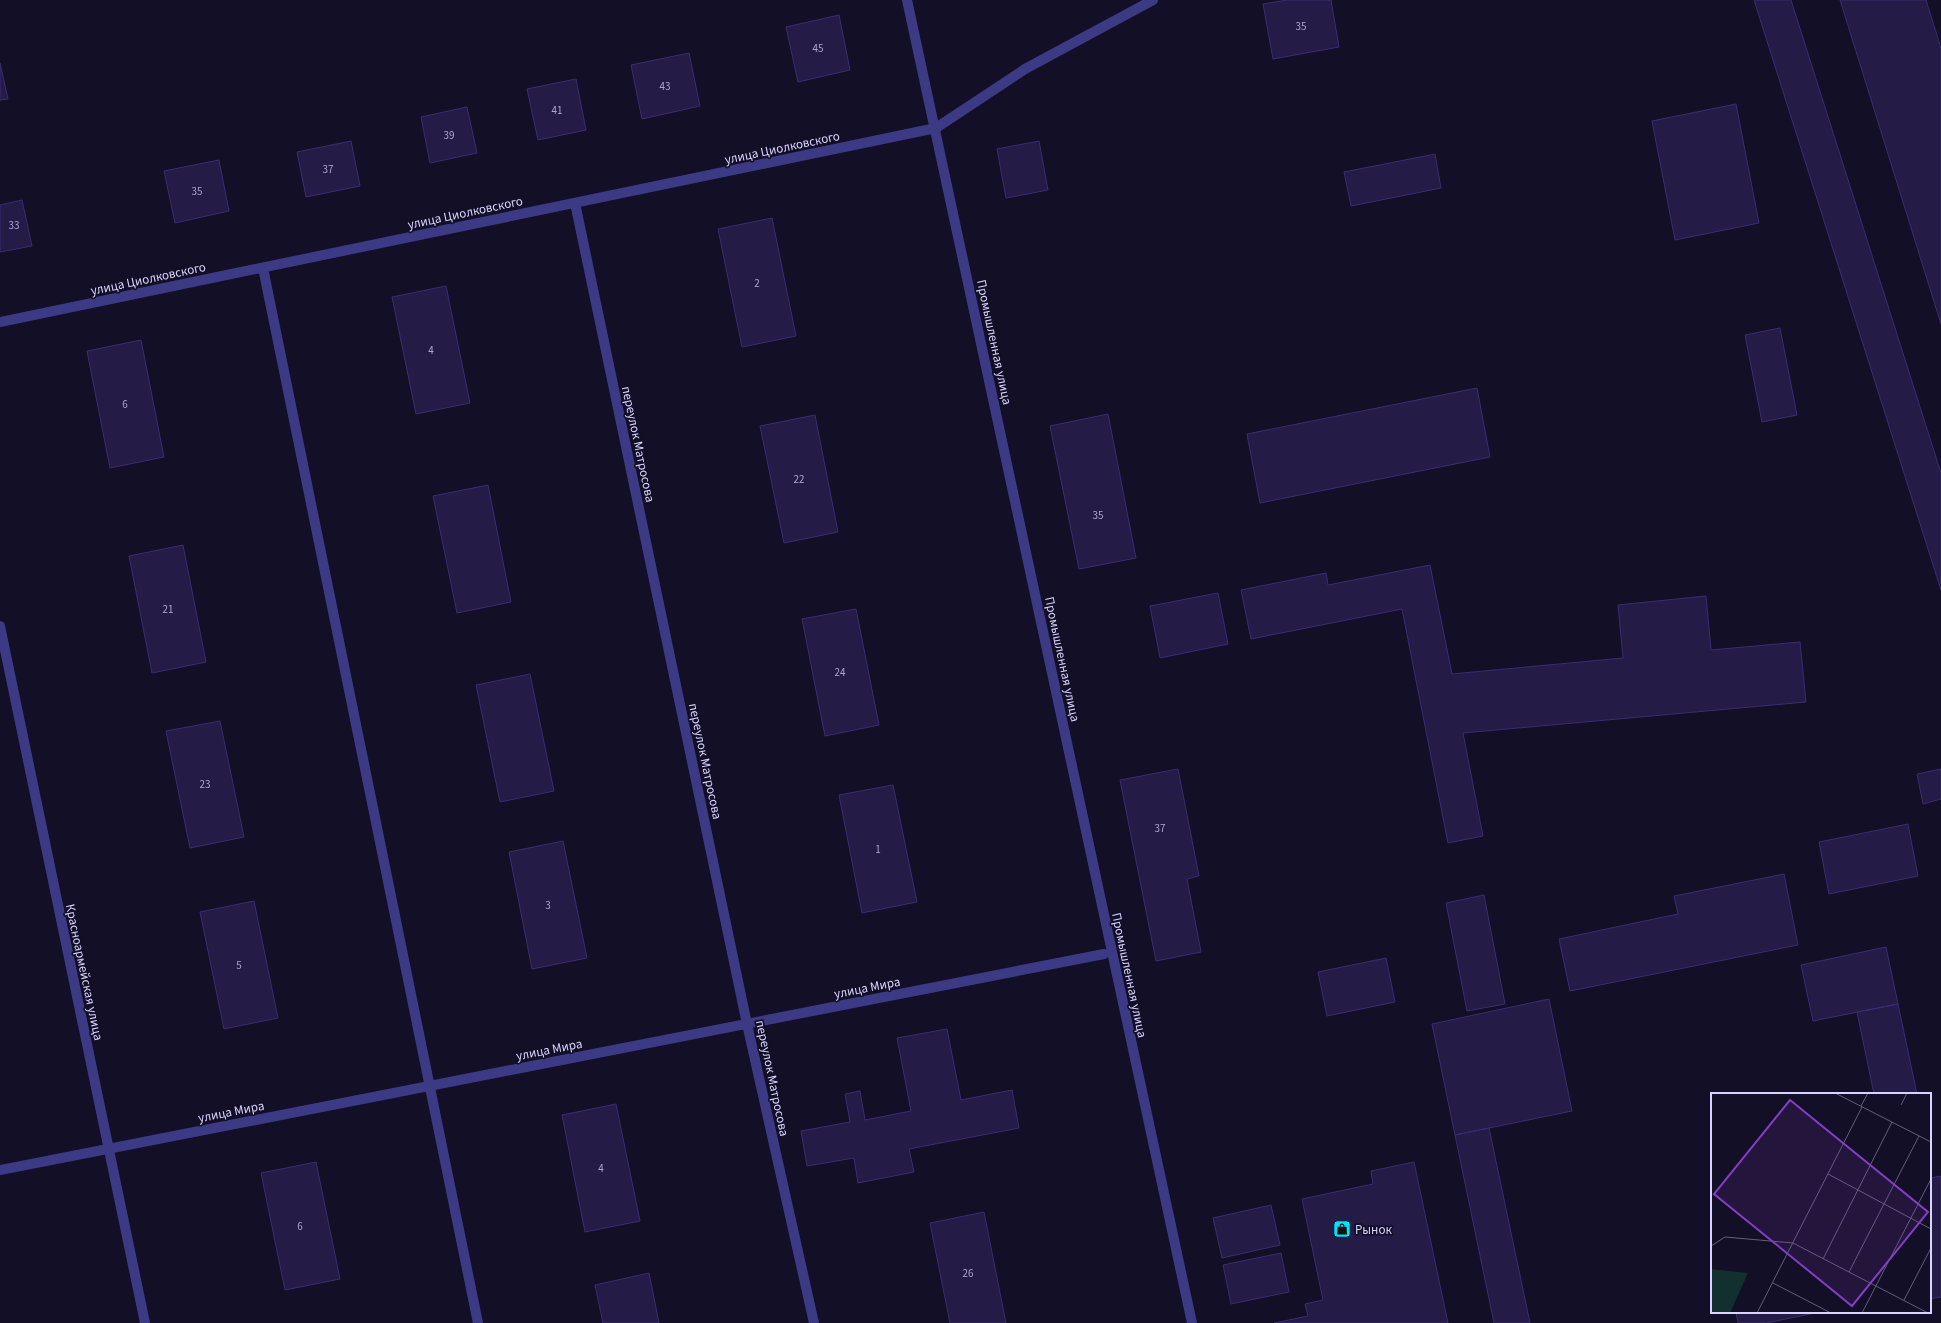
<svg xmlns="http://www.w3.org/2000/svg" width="1941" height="1323" font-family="'Source Sans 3',sans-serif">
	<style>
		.building { fill: #241b47; stroke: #3b2d73 }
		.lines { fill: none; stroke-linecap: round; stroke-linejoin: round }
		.service { stroke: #3d3a85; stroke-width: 10 }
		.minor { stroke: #3d3a85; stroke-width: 10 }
		.labels { text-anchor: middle; stroke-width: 3.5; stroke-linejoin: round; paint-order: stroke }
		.number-label { font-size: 11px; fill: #aca6d1 }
		.street-label { font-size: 13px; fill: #d9d4ff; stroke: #130f26 }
		.poi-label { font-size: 13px; fill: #d9d4ff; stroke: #130f26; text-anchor: start }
		.inset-road { fill: none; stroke: #625e7d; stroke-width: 1 }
		.view { fill: #843dc5; fill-opacity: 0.15; stroke: #843dc5; stroke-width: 2 }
		.inset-edge { fill: none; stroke: #d9d4ff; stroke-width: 2 }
	</style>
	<rect width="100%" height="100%" fill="#130f26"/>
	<!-- building -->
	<path class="building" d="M1287,0H1331L1339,47L1273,59L1263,4Z
		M1754,0H1791L1941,473V590Z
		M1840,0H1926L1941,48V324Z
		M839,15L850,70L798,82L786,27Z
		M689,53L700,106L642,119L631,65Z
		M0,63L8,99L0,100Z
		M576,79L586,130L538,140L527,89Z
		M1736,104L1759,223L1675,240L1652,121Z
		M467,107L477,153L430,163L421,117Z
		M351,141L360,186L306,197L297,152Z
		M1039,141L1048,190L1006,198L997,149Z
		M1435,154L1441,188L1351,206L1344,172Z
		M219,160L229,211L175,223L164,171Z
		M22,200L32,246L0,252V205Z
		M772,218L796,336L742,347L718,229Z
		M446,286L470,403L416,414L392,297Z
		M1780,328L1797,415L1762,422L1745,335Z
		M141,340L164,457L110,468L87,351Z
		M1477,388L1490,457L1260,503L1247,434Z
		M1108,414L1136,558L1079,569L1050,426Z
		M815,415L838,532L784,543L760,426Z
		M488,485L511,602L457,613L433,496Z
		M183,545L206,662L152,673L129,556Z
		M1430,565L1452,674L1623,658L1618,605L1706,596L1711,650L1800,642L1806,702L1463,733L1483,836L1448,843L1402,609L1251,639L1241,590L1326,573L1328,585Z
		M1218,593L1228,644L1160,658L1150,606Z
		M856,609L879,725L825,736L802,619Z
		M530,674L554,791L500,802L476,685Z
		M220,721L244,837L190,848L166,731Z
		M1178,769L1199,876L1187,879L1201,952L1156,961L1120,780Z
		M1941,769V799L1923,804L1917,774Z
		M893,785L917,902L862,913L839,795Z
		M1908,824L1918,876L1829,894L1819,842Z
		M563,841L587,958L532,969L509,852Z
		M1784,874L1798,945L1570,991L1559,939L1678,914L1674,896Z
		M1484,895L1505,1004L1467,1011L1446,903Z
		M254,901L278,1018L224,1029L200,912Z
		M1886,947L1898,1004L1813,1021L1801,965Z
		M1386,958L1395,1002L1327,1016L1318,972Z
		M1549,999L1572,1111L1455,1135L1432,1024Z
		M1898,1004L1917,1094H1874L1857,1012Z
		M947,1029L961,1100L1012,1090L1019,1128L909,1149L914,1172L858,1183L854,1158L807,1166L801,1131L850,1122L845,1094L860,1091L865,1120L911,1111L897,1038Z
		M616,1104L640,1221L585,1232L562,1115Z
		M1489,1128L1530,1323H1494L1455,1135Z
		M316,1162L340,1279L285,1290L261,1173Z
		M1414,1162L1448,1323H1274L1308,1316L1305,1304L1323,1300L1302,1199L1373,1184L1371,1171Z
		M1941,1176V1297L1930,1299V1178Z
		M1271,1205L1280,1245L1222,1258L1213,1218Z
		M984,1212L1006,1323H950L930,1223Z
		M1281,1253L1289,1292L1231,1304L1223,1265Z
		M649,1273L659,1323H603L595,1285Z
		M1736,1312H1820L1766,1323H1738Z"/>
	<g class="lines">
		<!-- service -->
		<path class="service" d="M936,128L1025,69L1153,0"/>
		<!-- minor -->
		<path class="minor" d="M907,0L1192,1323
			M575,203L747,1024L814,1323
			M263,268L478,1323
			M0,322L936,128
			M0,626L145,1323
			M0,1170L1104,954"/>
	</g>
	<!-- icons -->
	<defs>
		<symbol id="shop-square" viewBox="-11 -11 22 22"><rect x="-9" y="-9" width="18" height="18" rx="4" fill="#00e5ff" stroke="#130f26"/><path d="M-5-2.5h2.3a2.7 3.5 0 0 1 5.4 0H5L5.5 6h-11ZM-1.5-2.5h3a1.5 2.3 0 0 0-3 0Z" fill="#111"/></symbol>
	</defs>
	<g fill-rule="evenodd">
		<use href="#shop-square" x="1332" y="1219" width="20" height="20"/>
	</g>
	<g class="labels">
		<!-- number labels -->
		<g class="number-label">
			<text x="1301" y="30">35</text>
			<text x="818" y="52">45</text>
			<text x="665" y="90">43</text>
			<text x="557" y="114">41</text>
			<text x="449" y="139">39</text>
			<text x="328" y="173">37</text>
			<text x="197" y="195">35</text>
			<text x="14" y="229">33</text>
			<text x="757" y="287">2</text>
			<text x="431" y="354">4</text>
			<text x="125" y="408">6</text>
			<text x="799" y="483">22</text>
			<text x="1098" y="519">35</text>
			<text x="168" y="613">21</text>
			<text x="840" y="676">24</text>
			<text x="205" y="788">23</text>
			<text x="1160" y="832">37</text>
			<text x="878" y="853">1</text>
			<text x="548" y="909">3</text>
			<text x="239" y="969">5</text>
			<text x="601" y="1172">4</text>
			<text x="300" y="1230">6</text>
			<text x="968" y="1277">26</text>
		</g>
		<!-- street labels -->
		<g class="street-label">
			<text transform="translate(782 147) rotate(-12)" y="5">улица Циолковского</text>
			<text transform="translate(465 212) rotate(-12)" y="5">улица Циолковского</text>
			<text transform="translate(148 278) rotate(-12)" y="5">улица Циолковского</text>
			<text transform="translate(995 342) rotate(78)" y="5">Промышленная улица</text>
			<text transform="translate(639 444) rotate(78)" y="5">переулок Матросова</text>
			<text transform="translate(1063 659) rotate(78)" y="5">Промышленная улица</text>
			<text transform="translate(706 761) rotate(78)" y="5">переулок Матросова</text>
			<text transform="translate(85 972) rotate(78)" y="5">Красноармейская улица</text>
			<text transform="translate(1130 975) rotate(78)" y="5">Промышленная улица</text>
			<text transform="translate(867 987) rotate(-11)" y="5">улица Мира</text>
			<text transform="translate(549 1049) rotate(-11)" y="5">улица Мира</text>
			<text transform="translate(773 1078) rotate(78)" y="5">переулок Матросова</text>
			<text transform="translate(231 1111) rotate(-11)" y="5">улица Мира</text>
		</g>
		<!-- poi labels -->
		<g class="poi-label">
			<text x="1355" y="1234">Рынок</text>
		</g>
	</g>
	<!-- overview -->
	<g transform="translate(1711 1093)">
		<rect width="220" height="220" fill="#130f26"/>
		<path d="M0,176L37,180L19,220H0Z" fill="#12302f"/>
		<path class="inset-road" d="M124,0L220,49M190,12L196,0M150,13L157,0M117,81L220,136M0,153L14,144L82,150L217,220M112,166L181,29M138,179L208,43M62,190L120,220M193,207L220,155M46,220L151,14M151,220L220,86"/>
		<path class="view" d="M79,7L217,119L141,213L3,101Z"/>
		<rect width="220" height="220" class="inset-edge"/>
	</g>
</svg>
